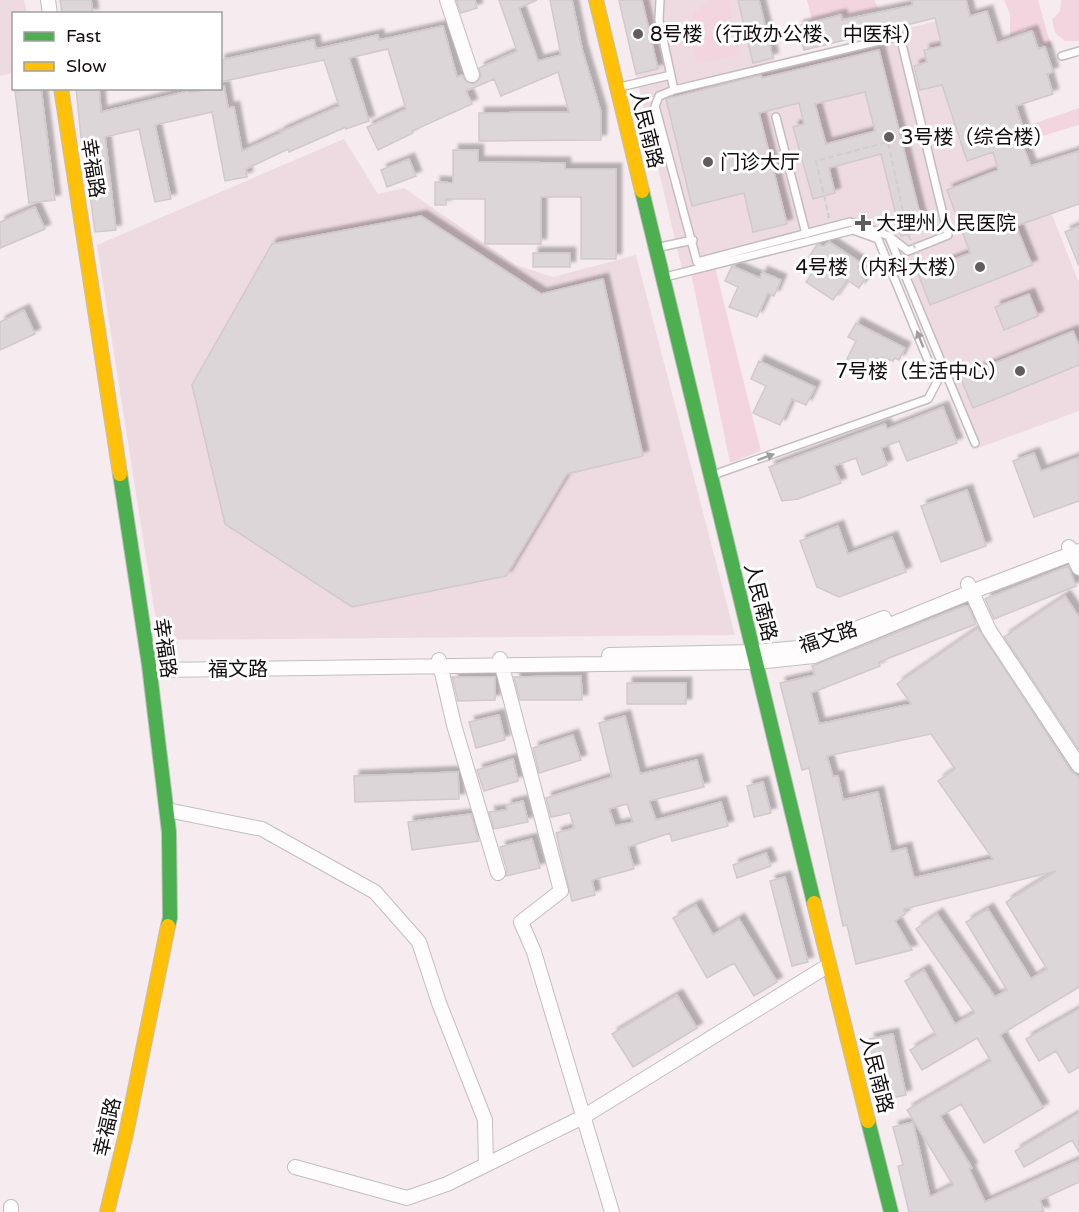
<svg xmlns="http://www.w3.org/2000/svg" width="1079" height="1212" font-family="'Varela Round','Noto Sans SC',sans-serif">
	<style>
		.built { fill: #eedbe2 }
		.green { fill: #f3d5e0 }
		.building { fill: #ddd6d8; stroke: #d1c9cc; stroke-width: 1.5; fill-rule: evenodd; filter: url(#shadow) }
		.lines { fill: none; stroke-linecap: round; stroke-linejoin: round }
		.lane-casing { stroke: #c4bdbf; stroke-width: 10 }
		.street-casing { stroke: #c4bdbf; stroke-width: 16 }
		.fast-casing { stroke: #c4bdbf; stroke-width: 16 }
		.slow-casing { stroke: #c4bdbf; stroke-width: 16 }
		.path { stroke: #d0cece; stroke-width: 2; stroke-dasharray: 6 3; stroke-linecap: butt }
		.lane { stroke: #fefcfd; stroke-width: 7 }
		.street { stroke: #fefcfd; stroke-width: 14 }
		.fast { stroke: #4caf50; stroke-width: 14 }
		.slow { stroke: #ffc107; stroke-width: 14 }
		.path-bridge { stroke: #d0cece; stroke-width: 2; stroke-dasharray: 6 3; stroke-linecap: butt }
		.oneway { fill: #a09d9e }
		.poi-dot { fill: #635c5e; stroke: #fff; stroke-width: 2 }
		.labels { text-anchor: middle; stroke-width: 6; stroke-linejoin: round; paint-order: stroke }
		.poi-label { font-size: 20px; fill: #140e10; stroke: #fff; text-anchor: start }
		.street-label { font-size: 20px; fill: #140e10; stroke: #fff }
	</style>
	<defs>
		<filter id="shadow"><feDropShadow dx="5.5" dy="-5.5" stdDeviation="1.5" flood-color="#0004"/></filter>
	</defs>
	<rect width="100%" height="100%" fill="#f6ecef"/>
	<!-- built -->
	<path class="built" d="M0,0H24L27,13L14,14L13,73L0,76Z
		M618,0H760L775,60L987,9L1029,157L1079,283V411L973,450L884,238L852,226L682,269Z
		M344,139L378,194L404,188L516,265L553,277L636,255L735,635L159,640L97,245Z"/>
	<!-- green -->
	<path class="green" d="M709,0H728L741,54L697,64L687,25L694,13Z
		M807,0H874L879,9L846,16L840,12L812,20Z
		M1004,0H1038L1052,49L1040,43L1036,31L1025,29L1010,37V14Z
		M1061,0H1079V41H1065L1055,33L1052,19L1060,12Z
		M1079,108V125L1036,138L1032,124Z
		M715,267L761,451L730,463L691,273Z"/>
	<!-- building -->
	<path class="building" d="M60,0H91L93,14H62Z
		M456,0H475L477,8L461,13Z
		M499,0H537L519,8L538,61L561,55L550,0H572L582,49L601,112V140L479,141V113L569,112L558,72L501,96L494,79L466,91L472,104L412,131L413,133L378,150L367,127L406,109L388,49L349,58L369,121L346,129V127L289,152L288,149L246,169L247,177L225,181L212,112L155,125L171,199L155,202L139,129L105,137L116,230L95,232L83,141H81V137L76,88H99L101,112L188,91L189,93L224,86L228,108L234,107L242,151L281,133L280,132L339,106L324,60L220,82V60L314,40L316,49L378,35L379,40L443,26L457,77L462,75L467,82L474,84L481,77L479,68L517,51Z
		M619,0H642L658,69L636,74Z
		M738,0H759L773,58L753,63Z
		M912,0H966L970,16L987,11L997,43L1032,31L1038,49L1045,47L1053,72L1047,74L1053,94L1016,106L1029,147L1024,148L1031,166L1079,151V204L1016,226L1032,265L930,305L918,273L970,253L947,190L998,170L993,152L967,161L942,85L920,90L914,66L927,62L924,50L942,46L935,18L804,50L798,26L841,15L842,20L913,5Z
		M879,50L924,231L901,236L881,154L829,168L835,193L813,199L793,127L804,124L799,103L759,113L787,224L753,232L744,193L692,206L666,99L761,75L762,78ZM865,92L875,131L826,144L815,104Z
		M41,88L55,200L29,203L15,91Z
		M453,150H478V162L565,163V169H616V259H581V197H541V244H485V199H446V205H435V182L453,183Z
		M409,159L416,176L387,187L381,170Z
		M35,207L45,229L0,248V222Z
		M421,216L541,294L603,279L643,456L567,474L506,576L352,607L225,524L192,385L272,244Z
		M1079,226V266L1065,232Z
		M829,242L861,263L858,267L866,272L862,277L865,279L859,288L847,280L833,300L806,282L818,264L808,258L817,245L824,246Z
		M533,253H570V267H533Z
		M732,266L760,278L762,272L781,280L774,296L768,293L757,317L729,307L738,287L725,281Z
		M1029,294L1038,316L1004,330L995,307Z
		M24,310L35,334L0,350V322Z
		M856,323L905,348L899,360L895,358L893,361L882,357L880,360L877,358L874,363L871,361L868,369L847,359L856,341L848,337Z
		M1073,331L1079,345V365L973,408L960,377Z
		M759,361L815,387L806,405L792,399L780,425L753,413L766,386L751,379Z
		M943,407L957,443L907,461L899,441L881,448L887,465L862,475L856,458L834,466L841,483L798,499L782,501L769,467L885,424L887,429Z
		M1034,453L1041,471L1079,457V501L1034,517L1013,461Z
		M967,490L986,546L941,562L921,506Z
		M838,526L848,554L892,537L906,572L839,597L817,587L800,541Z
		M1068,566L1076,586L994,619L985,599Z
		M1065,596L1079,617V750L1004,637Z
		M964,606H968L976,624L879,662L880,666L811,693L819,724L911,704L897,684L978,628L1071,771L1079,777V987L1000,1035L1043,1108L984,1143L961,1104L940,1116L972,1168L969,1169L985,1202L1079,1160V1182L1040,1200L1044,1212H909L898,1166L903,1165L893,1127L913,1122L930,1197L953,1185L907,1110L991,1061L977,1038L922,1070L910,1050L936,1035L905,981L924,970L955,1024L975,1013L916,929L937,914L995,997L1007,990L966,922L988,909L1031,979L1047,969L1006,902L1056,871L904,909L905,914L895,921L912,950L856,964L847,925L843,926L809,768L802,770L780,683L815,675L812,666ZM931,734L955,769L938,781L993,859L914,878L906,848L891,852L878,792L843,800L838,776L833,777L827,756Z
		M581,676L582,700H520L514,677Z
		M452,677H495V700L458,701Z
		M627,683H686V704H627Z
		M499,715L505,740L476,748L469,722Z
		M625,716L640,774L697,760L704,787L649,801L656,820L721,802L728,826L672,841L670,833L628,847L634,869L592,880L595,895L572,901L556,833L574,828L570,813L551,817L546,798L612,777L599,723ZM627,804L633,822L615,826L609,809Z
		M573,735L581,760L539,773L533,748Z
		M513,759L518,781L484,791L477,770Z
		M458,772L459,799L355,802L354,776Z
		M763,782L771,813L754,817L747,786Z
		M523,801L528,822L494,829L489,812L507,810L506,805Z
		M471,814L479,841L412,850L408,822Z
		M532,839L540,868L506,876L507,870L500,847Z
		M766,853L771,866L737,878L733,865Z
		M785,877L808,962L792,966L770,881Z
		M696,905L713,935L739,919L777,982L754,996L734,963L707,978L673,918Z
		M677,995L697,1028L633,1067L612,1034Z
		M1079,1009V1067L1069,1073L1056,1051L1039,1061L1026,1039Z
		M893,1034L906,1095L882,1100L869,1039Z
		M1079,1113V1152L1072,1140L1024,1167L1015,1151Z"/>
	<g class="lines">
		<defs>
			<path id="lane" d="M660,0L659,20L674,90
				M900,36L948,235L908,251L889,236L850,222L697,262L655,106L659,96L674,90Z
				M1062,56L1079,51
				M620,87L671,75
				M776,117L806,234
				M890,239L975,443
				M660,247L693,240
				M665,277L853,230L878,239L937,382L928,399L713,475"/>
			<path id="street" d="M48,0L50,14
				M447,0L472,75
				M1069,547L1079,568
				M968,584L989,630L1079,766
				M609,655L754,652L809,647L884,618
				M500,659L561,891L521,922L534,952L612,1212
				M439,660L454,725L498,873
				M149,665L155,670L756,662L814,656L971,592L1079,551
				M167,810L262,829L375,892L419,942L439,1003L485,1120L486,1165
				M295,1167L407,1198L447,1184L583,1117L829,965
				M11,1207V1212"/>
			<path id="fast" d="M642,191L814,903
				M120,474L149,665L169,832L170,918L168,926
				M868,1121L891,1212"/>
			<path id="slow" d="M596,0L642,191
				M61,88L120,474
				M814,903L868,1121
				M107,1212L126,1134L168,926"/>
		</defs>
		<!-- lane casing -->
		<use href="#lane" class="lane-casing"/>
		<!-- street casing -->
		<use href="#street" class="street-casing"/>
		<!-- fast casing -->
		<use href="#fast" class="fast-casing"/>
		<!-- slow casing -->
		<use href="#slow" class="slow-casing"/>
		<!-- path -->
		<path class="path" d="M827,217H829L816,161L888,142L908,235"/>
		<!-- lane -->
		<use href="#lane" class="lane"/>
		<!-- street -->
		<use href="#street" class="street"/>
		<!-- fast -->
		<use href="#fast" class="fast"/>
		<!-- slow -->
		<use href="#slow" class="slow"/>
		<!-- path-bridge -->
		<path class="path-bridge" d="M908,235L927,270"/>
	</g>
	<!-- one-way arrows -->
	<defs><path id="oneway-solid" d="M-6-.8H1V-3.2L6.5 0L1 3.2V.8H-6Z" transform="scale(1.5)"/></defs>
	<g class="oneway">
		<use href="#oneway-solid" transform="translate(920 339) rotate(-112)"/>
		<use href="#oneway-solid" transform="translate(766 457) rotate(-20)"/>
	</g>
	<!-- markers -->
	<g class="poi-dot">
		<circle cx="638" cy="34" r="6"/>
		<circle cx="889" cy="137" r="6"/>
		<circle cx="708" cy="162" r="6"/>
		<path d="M860 214h6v6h6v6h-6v6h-6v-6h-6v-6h6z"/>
		<circle cx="980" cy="267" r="6"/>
		<circle cx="1020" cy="371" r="6"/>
	</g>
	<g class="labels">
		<!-- poi labels -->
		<g class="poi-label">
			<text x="650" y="41">8号楼（行政办公楼、中医科）</text>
			<text x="901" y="144">3号楼（综合楼）</text>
			<text x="720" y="169">门诊大厅</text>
			<text x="876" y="230">大理州人民医院</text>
			<text x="968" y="274" text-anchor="end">4号楼（内科大楼）</text>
			<text x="1008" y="378" text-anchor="end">7号楼（生活中心）</text>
		</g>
		<!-- street labels -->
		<g class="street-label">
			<text transform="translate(647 129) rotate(76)" y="7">人民南路</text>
			<text transform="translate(93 168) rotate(81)" y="7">幸福路</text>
			<text transform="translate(761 602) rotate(76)" y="7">人民南路</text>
			<text transform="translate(828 637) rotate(-18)" y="7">福文路</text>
			<text transform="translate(165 648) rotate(82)" y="7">幸福路</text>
			<text x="238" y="676">福文路</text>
			<text transform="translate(877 1074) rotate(76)" y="7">人民南路</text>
			<text transform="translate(107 1127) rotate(-77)" y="7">幸福路</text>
		</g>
	</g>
	<!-- legend -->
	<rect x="12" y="12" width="210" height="78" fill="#ffffff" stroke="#a19f9f" stroke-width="1.5"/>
	<rect x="24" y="32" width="30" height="9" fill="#4caf50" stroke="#a19f9f" stroke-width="1.5"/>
	<text x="66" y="42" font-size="18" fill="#140e10">Fast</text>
	<rect x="24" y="62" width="30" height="9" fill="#ffc107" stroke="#a19f9f" stroke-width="1.5"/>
	<text x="66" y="72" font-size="18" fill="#140e10">Slow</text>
</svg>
